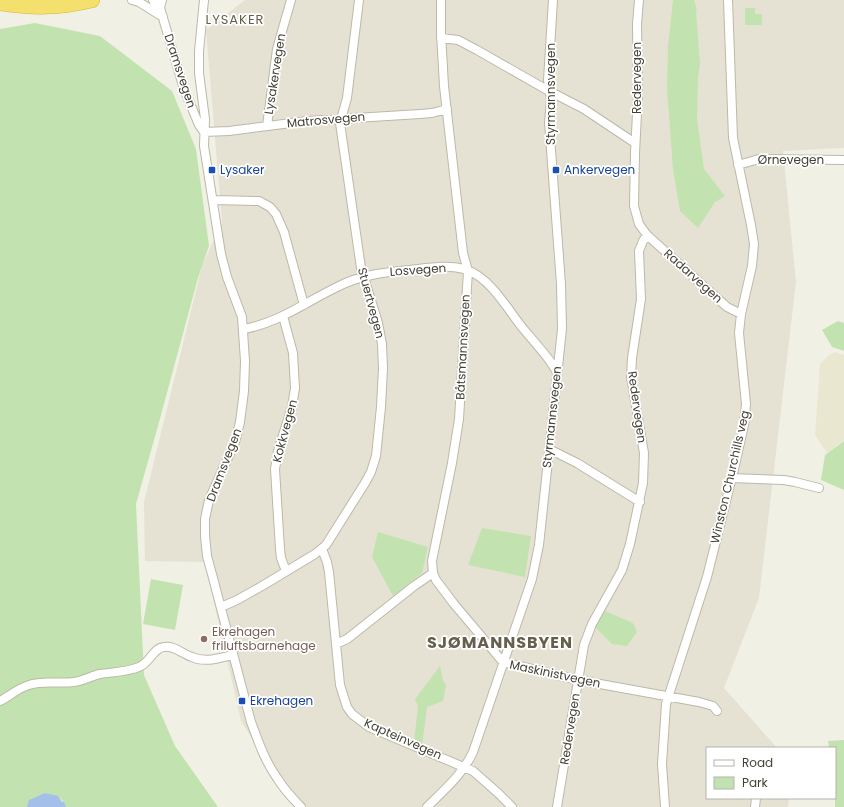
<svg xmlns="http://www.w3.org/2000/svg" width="844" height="807" font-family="Poppins,sans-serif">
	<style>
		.residential { fill: #e5e2d3 }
		.education { fill: #e9e7cf }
		.green { fill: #c2e3b0 }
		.water { fill: #a4c0ea }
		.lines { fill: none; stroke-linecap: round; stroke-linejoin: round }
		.street-casing { stroke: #bcb9a8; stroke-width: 10 }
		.highway-casing { stroke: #d1b73e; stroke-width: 16 }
		.street { stroke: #fff; stroke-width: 8 }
		.highway { stroke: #f3e06d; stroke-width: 15 }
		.transit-dot { fill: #1a4fb4; stroke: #fff; stroke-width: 1.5 }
		.education-dot { fill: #8d6e63; stroke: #fff; stroke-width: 1.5 }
		.labels { text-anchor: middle; stroke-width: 3.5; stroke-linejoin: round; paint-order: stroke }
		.street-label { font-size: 12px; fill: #434035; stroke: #fff }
		.transit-label { font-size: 12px; fill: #164399; stroke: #fff; text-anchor: start }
		.education-label { font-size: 12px; fill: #785e54; stroke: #fff; text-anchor: start }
		.neighbourhood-label { font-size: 13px; letter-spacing: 1px; fill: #65604d; stroke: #fff }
		.district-label { font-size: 16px; font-weight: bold; letter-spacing: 1px; fill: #65604d; stroke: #fff }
	</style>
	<rect width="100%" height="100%" fill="#f1f0e5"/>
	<!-- residential -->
	<path class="residential" d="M245,0H844V148L783,151L796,282L759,598L724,688L777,748H707V798H789L788,807H296L241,721L205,562L145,561L144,502L202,266L222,222L206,30Z"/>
	<!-- education -->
	<path class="education" d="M835,352L844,355V440L827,453L815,435L820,364L829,355Z"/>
	<!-- green -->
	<path class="green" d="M673,0H694L697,10L696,11L700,64L698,77L697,119L704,169L725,196L715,202L698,228L680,211L673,169L667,89L668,46Z
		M745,8H755V14H762V25H745Z
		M35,23L100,36L172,91L196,149L209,246L198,278L158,426L136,504L144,675L175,746L218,807H66L61,799L46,793L34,798L27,807H0V29Z
		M838,321L844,323V351L832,347L822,330Z
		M844,441V490L821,480L825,455Z
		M482,528L531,536L525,577L468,565Z
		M378,532L428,547L422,573L393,596L372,557Z
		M151,579L183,585L175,630L143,624Z
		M603,610L633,623L637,632L627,646L612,644L595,627Z
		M440,666L443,681L446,685L443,701L427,707L422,746L414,742L418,706L415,699Z
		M844,740V807H835V748H829L828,741Z"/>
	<!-- water -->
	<path class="water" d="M45,793L58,796L62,802H64L66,807H27L29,800Z"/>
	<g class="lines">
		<defs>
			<path id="street" d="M132,0L139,2L163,17
				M153,0L155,4L160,8
				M162,0L160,8L184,89L199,125L204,132
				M204,0L199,51V73L205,119L204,146L221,254L227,277L242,317L245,361L244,391L240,422L235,442L209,500L205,519V536L207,556L213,578L251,722C258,741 265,761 277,778C284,789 292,798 301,807
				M639,0L637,24L638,94L635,153L634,206L639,224L647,235L727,307L741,314
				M441,38L458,40L477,50L549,91L584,109L635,143
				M267,126L277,49L291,0
				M204,132L229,131L307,121L420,114L432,113L447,109
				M738,165L759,159L844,160
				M213,200L259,201L270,207L276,214L284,232L304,305
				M283,316L293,353L295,388L292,407L278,451L275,469L280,549L281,558L286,571
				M244,329C278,323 306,302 337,287C360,275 385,272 410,270C428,268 449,264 467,270C490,278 507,308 521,326C531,338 541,349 550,361L557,372
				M549,449L577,463L640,502
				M732,478L784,480L795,482L819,488
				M322,549L327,562L329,572L340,685L347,707L352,714L369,727L473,771L498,793L512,807
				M433,573L436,580L454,604L503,662L578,680L699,702L713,706L717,711
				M221,607L237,600L262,586L315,554L326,545L365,483L371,472L376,456L381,407L383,368L382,344L378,323L361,268L340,123L347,98L359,0
				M336,644L347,639L356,632L414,586L433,573L432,561L452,463L459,419L468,271L463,253L444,86L441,33V0
				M0,701C10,696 18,688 29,685C43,680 59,684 74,682C83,681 91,676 100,674C113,672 127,672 139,667C150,663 153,648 164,647C174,645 182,654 192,657C205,663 220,658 233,655
				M427,807C444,790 463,774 473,752L532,579L539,545L562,329L561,284L549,123L551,100L548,80L553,0
				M557,807L584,645L592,624L622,570L630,544L643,483L644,453L631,377L632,358L641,299L639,251L643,241L647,235
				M665,807L662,764L666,704L707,577L735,465L744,425L746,404L739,333L741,314L752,266L754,244L751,225L733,138L728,0
				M755,807L756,798"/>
			<path id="highway" d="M0,3C35,8 57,8 92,0"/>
		</defs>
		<!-- street casing -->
		<use href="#street" class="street-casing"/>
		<!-- highway casing -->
		<use href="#highway" class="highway-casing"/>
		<!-- street -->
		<use href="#street" class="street"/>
		<!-- highway -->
		<use href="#highway" class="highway"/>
	</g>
	<!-- markers -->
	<g class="transit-dot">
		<rect x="208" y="166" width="8" height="8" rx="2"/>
		<rect x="552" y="166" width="8" height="8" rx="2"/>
		<rect x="238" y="697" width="8" height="8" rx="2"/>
	</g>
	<circle class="education-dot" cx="204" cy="639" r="4"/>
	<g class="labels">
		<!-- street labels -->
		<g class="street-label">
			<text transform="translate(180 71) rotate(72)" y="4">Dramsvegen</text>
			<text transform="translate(275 74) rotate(-81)" y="4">Lysakervegen</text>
			<text transform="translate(637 78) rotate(-90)" y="4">Redervegen</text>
			<text transform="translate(551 94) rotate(-90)" y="4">Styrmannsvegen</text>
			<text transform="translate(326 120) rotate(-5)" y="4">Matrosvegen</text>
			<text x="791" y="164">Ørnevegen</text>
			<text transform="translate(418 270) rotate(-4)" y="4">Losvegen</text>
			<text transform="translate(693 276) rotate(42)" y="4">Radarvegen</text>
			<text transform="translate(371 303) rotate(75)" y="4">Stuertvegen</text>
			<text transform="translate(463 347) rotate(-87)" y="4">Båtsmannsvegen</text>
			<text transform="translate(637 407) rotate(82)" y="4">Redervegen</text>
			<text transform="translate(552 417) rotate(-84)" y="4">Styrmannsvegen</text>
			<text transform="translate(285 431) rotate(-75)" y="4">Kokkvegen</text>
			<text transform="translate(224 465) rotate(-69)" y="4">Dramsvegen</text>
			<text transform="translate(730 477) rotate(-77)" y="4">Winston Churchills veg</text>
			<text transform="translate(555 674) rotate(12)" y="4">Maskinistvegen</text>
			<text transform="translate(570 729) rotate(-81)" y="4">Redervegen</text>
			<text transform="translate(403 739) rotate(24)" y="4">Kapteinvegen</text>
		</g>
		<!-- transit labels -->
		<g class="transit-label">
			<text x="220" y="174">Lysaker</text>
			<text x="564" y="174">Ankervegen</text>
			<text x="250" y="705">Ekrehagen</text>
		</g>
		<!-- education labels -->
		<g class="education-label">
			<text x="212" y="636">Ekrehagen<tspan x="212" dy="14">friluftsbarnehage</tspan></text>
		</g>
		<!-- neighbourhood labels -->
		<g class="neighbourhood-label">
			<text x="235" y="24">LYSAKER</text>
		</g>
		<!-- district labels -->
		<g class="district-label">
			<text x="500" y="648">SJØMANNSBYEN</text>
		</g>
	</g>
	<!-- legend -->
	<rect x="706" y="747" width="130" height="52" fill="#ffffff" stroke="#b4b3ae"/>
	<rect x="714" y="760" width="20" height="6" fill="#ffffff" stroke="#b4b3ae"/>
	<text x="742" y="767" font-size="12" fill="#434035">Road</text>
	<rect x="714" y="777" width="20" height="12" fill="#c2e3b0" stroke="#b4b3ae"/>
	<text x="742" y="787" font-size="12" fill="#434035">Park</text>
</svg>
